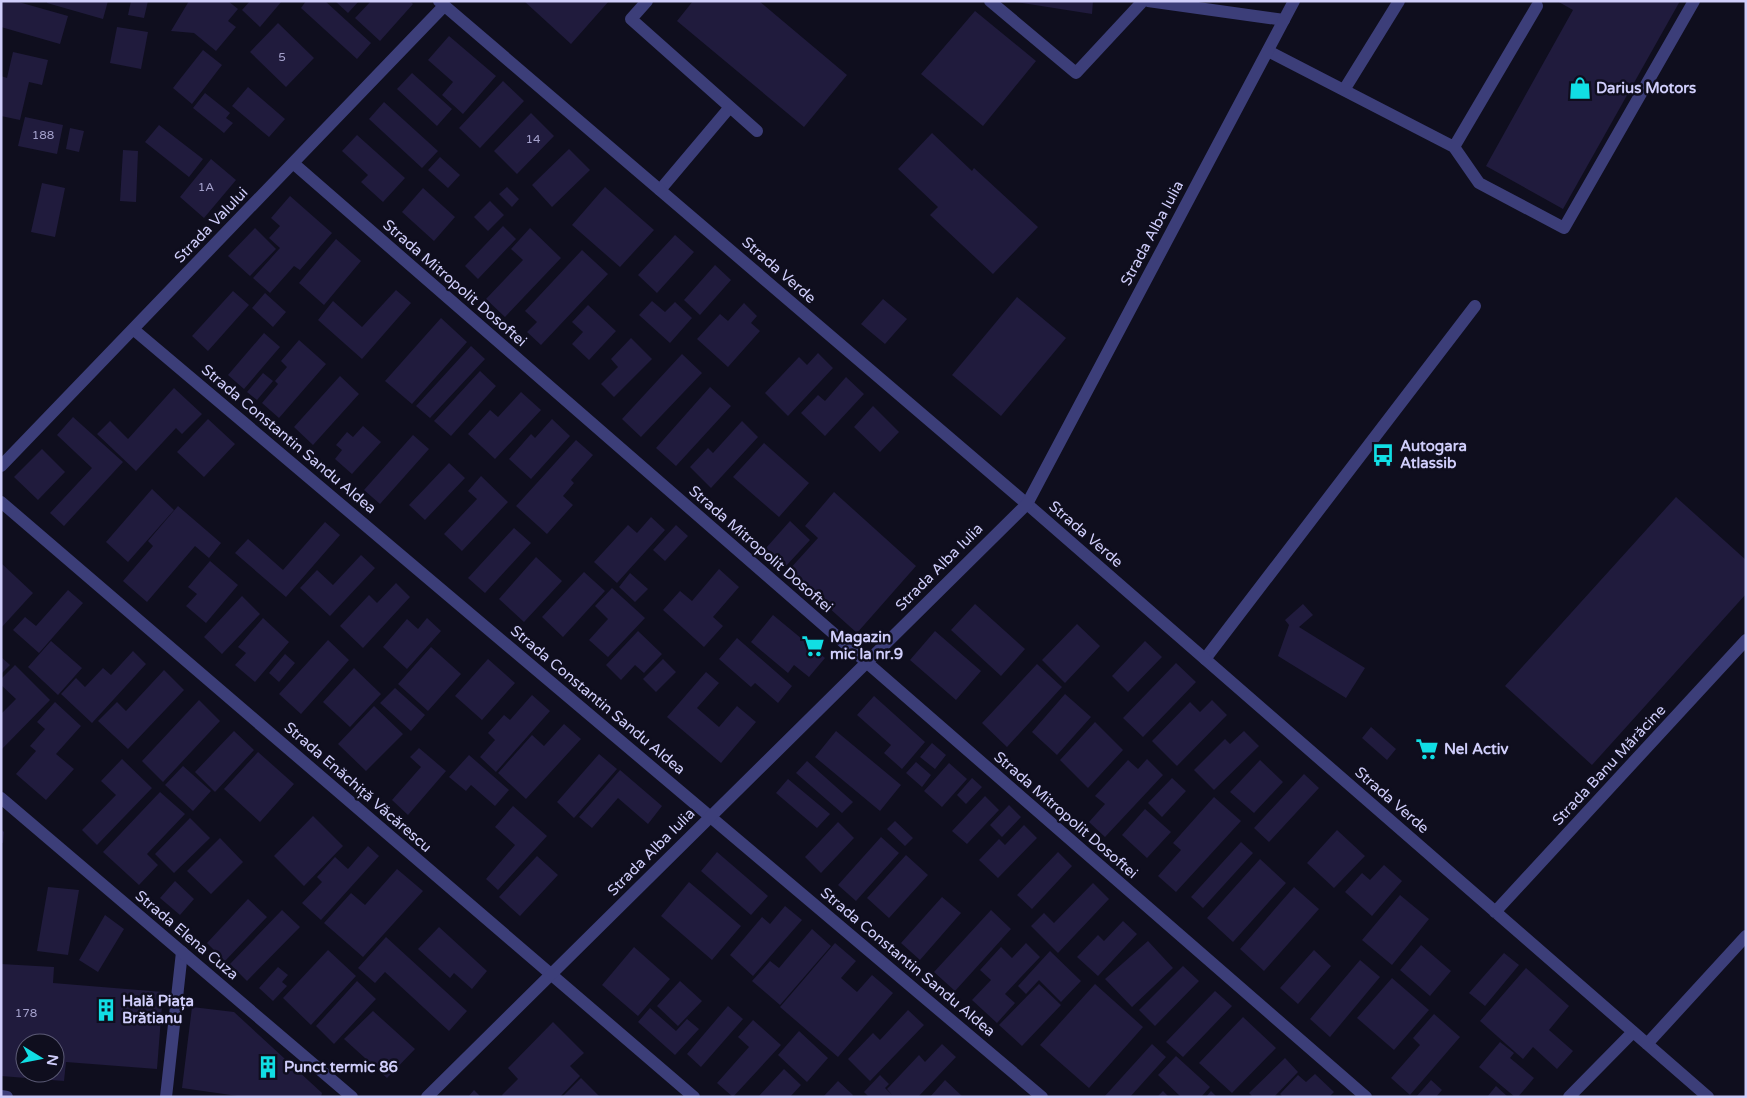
<svg xmlns="http://www.w3.org/2000/svg" width="1747" height="1098" font-family="'Varela Round',sans-serif">
	<style>
		.building { fill: #201b3d; fill-rule: evenodd }
		.lines { fill: none; stroke-linecap: round; stroke-linejoin: round }
		.service { stroke: #3c3e79; stroke-width: 12 }
		.minor { stroke: #3c3e79; stroke-width: 12 }
		.tertiary { stroke: #3c3e79; stroke-width: 12 }
		.labels { text-anchor: middle; stroke-width: 5; stroke-linejoin: round; paint-order: stroke }
		.number-label { font-size: 12px; fill: #a4a1cc }
		.poi-label { font-size: 15px; font-weight: bold; fill: #d0cefb; stroke: #0f0e1e; text-anchor: start }
		.street-label { font-size: 15px; fill: #d0cefb; stroke: #0f0e1e }
	</style>
	<rect width="100%" height="100%" fill="#0f0e1e"/>
	<!-- building -->
	<path class="building" d="M1,1H15L68,16L60,44L1,27Z
		M47,1H108L103,19L47,3Z
		M131,1H148L144,18L128,15Z
		M189,1H228L238,9L228,21L236,27L216,51L194,33L171,31Z
		M250,1H282L260,27L242,10Z
		M306,1H325L371,43L357,59L301,8Z
		M335,1H359L348,13Z
		M371,1H410L413,4L380,41L355,18Z
		M524,1H609L571,44Z
		M693,1H759L847,75L804,127L677,21Z
		M1009,1H1093L1092,14Z
		M1557,1H1680L1563,209L1486,166L1573,10Z
		M975,11L1036,61L983,126L921,74Z
		M278,23L314,58L286,87L250,52Z
		M117,27L148,32L141,69L110,63Z
		M449,36L496,76L463,114L442,95L453,82L428,60Z
		M203,50L222,65L192,104L173,88Z
		M13,52L48,60L42,85L29,82L20,120L1,116V76L7,78Z
		M412,73L452,109L437,126L397,89Z
		M503,81L524,101L480,148L459,128Z
		M248,87L285,119L269,137L232,106Z
		M205,93L230,113L226,118L233,123L224,133L193,108Z
		M384,102L438,151L422,168L369,119Z
		M531,113L554,136L517,174L494,151Z
		M25,117L63,125L57,154L18,146Z
		M159,125L203,159L189,177L145,142Z
		M70,128L84,131L79,152L66,149Z
		M932,133L972,171L974,168L1038,227L993,274L930,215L938,207L898,169Z
		M357,135L405,178L383,202L361,182L368,175L342,151Z
		M569,149L590,170L552,207L532,185Z
		M123,150L138,151L136,202L120,201Z
		M440,157L460,175L448,188L428,170Z
		M211,159L236,180L204,218L180,197Z
		M42,183L65,188L55,237L31,232Z
		M507,187L519,199L512,207L499,194Z
		M605,187L654,230L620,267L572,225Z
		M423,188L455,217L434,241L402,212Z
		M290,196L332,233L300,270L294,266L270,293L253,278L280,248L269,238L280,226L271,218Z
		M490,201L504,215L488,231L474,217Z
		M503,226L516,239L478,279L465,266Z
		M255,228L276,249L250,276L228,256Z
		M530,228L561,258L505,317L486,299L523,260L511,249Z
		M675,235L694,252L657,293L638,275Z
		M336,239L361,261L324,305L299,283Z
		M582,250L608,274L541,345L527,332L537,322L525,311Z
		M715,265L731,280L700,315L684,300Z
		M396,290L411,303L362,359L318,320L333,301L362,327Z
		M233,291L249,305L208,351L192,336Z
		M265,293L286,312L273,327L252,308Z
		M1017,297L1066,338L1001,416L952,375Z
		M883,299L907,319L885,344L861,324Z
		M652,301L665,312L675,302L692,318L670,343L639,315Z
		M744,303L757,316L751,323L760,331L728,367L697,339L720,314L728,321Z
		M588,305L616,331L589,360L572,344L583,332L572,322Z
		M441,318L467,342L412,404L385,381Z
		M264,333L280,347L244,389L228,375Z
		M631,338L652,359L614,397L601,384L618,367L611,359Z
		M299,340L326,364L279,418L262,403L278,384L275,381L287,367L281,361Z
		M471,346L485,359L430,418L416,406Z
		M818,353L833,368L788,416L765,393L799,357L807,365Z
		M682,354L702,373L641,437L622,419Z
		M480,371L496,386L451,436L434,421Z
		M263,373L273,381L257,400L247,392Z
		M340,376L359,394L313,445L294,427Z
		M846,377L864,394L825,436L801,413L818,395L825,401Z
		M710,387L731,406L676,466L656,448Z
		M174,388L202,414L182,434L176,428L136,471L97,434L110,421L128,439Z
		M521,392L541,410L495,459L468,434L490,410L498,417Z
		M873,406L899,432L880,452L854,427Z
		M73,417L123,462L64,526L50,513L92,468L57,435Z
		M208,419L235,444L204,477L177,452Z
		M552,419L570,436L531,479L509,459L531,434L535,438Z
		M742,421L758,437L711,488L690,467L708,448L713,453Z
		M363,426L381,442L352,474L335,459L342,450L336,445L347,432L353,437Z
		M413,435L429,449L380,504L364,490Z
		M576,440L593,455L571,480L574,483L563,496L573,505L547,534L516,506Z
		M764,443L809,483L779,517L733,477Z
		M42,449L65,472L38,500L14,477Z
		M449,463L465,478L425,520L409,505Z
		M481,476L508,502L462,551L444,534L477,499L468,491Z
		M152,489L174,510L128,562L106,542Z
		M834,492L916,566L857,633L788,571L818,538L805,526Z
		M1676,497L1746,560V594L1592,765L1505,686Z
		M178,506L221,543L209,558L195,546L147,602L123,581L153,546L148,541Z
		M651,517L665,530L617,583L594,562L628,525L637,533Z
		M790,521L810,540L786,566L766,548Z
		M325,522L340,535L286,597L235,553L248,539L283,570Z
		M676,525L688,536L665,561L653,550Z
		M514,528L531,543L485,593L468,578Z
		M361,555L375,568L330,616L300,588L317,570L333,585Z
		M536,557L562,581L524,622L499,599Z
		M210,561L238,585L206,623L186,606L197,594L188,587Z
		M1,563L33,593L1,628Z
		M719,569L739,587L713,617L723,626L704,647L663,610L680,591L692,601Z
		M584,572L605,591L563,637L542,617Z
		M630,573L648,589L635,602L619,587Z
		M396,583L410,597L363,648L340,626L369,595L377,603Z
		M612,588L645,618L608,657L589,640L608,619L595,606Z
		M68,590L83,603L39,653L13,630L25,617L36,626Z
		M242,596L260,614L222,654L204,637Z
		M975,604L1025,649L1001,676L951,630Z
		M1303,604L1313,615L1299,627L1365,668L1346,698L1278,656L1289,625L1285,620Z
		M773,615L825,658L809,677L794,665L788,673L751,642Z
		M263,618L289,642L255,682L235,665L246,653L238,647Z
		M427,618L441,631L407,669L383,647L407,619L418,629Z
		M1077,624L1100,646L1065,683L1042,660Z
		M638,631L662,654L644,673L635,665L621,680L606,665Z
		M935,631L981,671L956,700L910,660Z
		M737,638L792,686L778,703L755,683L751,687L719,659Z
		M328,640L349,660L301,714L279,694Z
		M51,641L82,668L58,695L28,667Z
		M1145,641L1162,657L1128,692L1112,676Z
		M431,647L461,674L428,711L398,684Z
		M133,651L146,664L92,723L61,694L76,678L85,687L103,668L111,675Z
		M285,654L295,663L279,682L269,673Z
		M1,657L10,665L1,674Z
		M488,659L515,683L482,720L455,696Z
		M663,659L676,672L656,692L643,679Z
		M1176,663L1196,682L1143,737L1123,718Z
		M1037,664L1062,687L1007,747L982,723Z
		M15,665L50,700L1,750V714L16,699L1,685V679Z
		M354,668L381,694L350,727L323,702Z
		M164,670L184,690L128,749L98,721L117,702L126,711Z
		M706,672L719,683L697,708L719,727L737,706L756,722L721,763L667,717Z
		M395,688L425,715L411,731L380,703Z
		M1065,694L1091,717L1057,755L1032,732Z
		M532,695L550,711L496,772L480,757L495,740L488,733L504,715L510,720Z
		M874,696L925,742L902,769L884,753L891,745L857,715Z
		M199,700L220,721L163,782L142,761Z
		M1212,700L1227,715L1177,766L1152,741L1190,702L1200,712Z
		M55,702L81,726L56,754L74,769L46,800L16,774L36,751L30,746L45,729L37,722Z
		M374,706L403,734L366,771L338,744Z
		M1095,722L1123,750L1088,788L1060,760Z
		M564,724L581,739L526,799L498,773L532,735L544,746Z
		M1371,727L1396,749L1387,760L1362,738Z
		M234,731L254,750L215,792L195,772Z
		M836,731L901,785L880,811L815,757Z
		M1244,731L1259,746L1214,790L1194,770L1225,739L1230,744Z
		M932,743L946,755L935,769L920,757Z
		M419,748L446,771L408,815L392,800L421,767L410,757Z
		M258,752L294,784L260,822L224,789Z
		M599,754L617,769L574,818L557,802Z
		M469,755L509,790L495,806L471,785L466,791L449,777Z
		M122,759L152,788L97,845L82,830L116,795L101,781Z
		M1147,759L1163,775L1105,837L1089,822L1105,804L1095,796L1128,760L1138,769Z
		M1260,760L1283,782L1254,813L1230,792Z
		M807,761L853,802L842,813L796,773Z
		M916,762L931,775L922,787L906,773Z
		M949,763L967,779L942,807L924,791Z
		M183,766L211,791L193,811L165,785Z
		M620,770L662,806L648,824L618,798L592,828L579,817Z
		M1304,774L1319,788L1269,842L1254,828Z
		M972,778L982,787L966,804L957,795Z
		M1172,778L1186,791L1162,817L1148,803Z
		M788,779L830,814L817,828L776,793Z
		M160,792L185,814L147,854L158,865L139,885L103,852Z
		M985,796L999,810L967,844L952,831Z
		M1214,797L1241,821L1176,892L1158,876L1181,850L1173,843Z
		M1009,805L1021,817L1002,837L990,825Z
		M513,806L547,836L498,890L486,879L515,845L495,827Z
		M1145,809L1171,832L1147,858L1122,835Z
		M313,816L343,846L304,886L274,856Z
		M190,818L210,838L174,873L155,854Z
		M895,821L913,838L905,846L887,829Z
		M838,822L854,838L821,873L805,857Z
		M1024,825L1037,838L998,878L979,860L999,839L1005,845Z
		M1,829L4,832L3,843H1Z
		M1337,830L1365,856L1334,888L1307,863Z
		M881,837L899,853L856,901L838,885Z
		M220,838L243,862L211,894L187,871Z
		M1241,842L1253,853L1203,908L1191,897Z
		M368,846L379,856L321,920L302,903L322,882L317,877L335,857L348,869Z
		M717,852L768,896L751,915L701,871Z
		M1058,852L1072,866L1032,909L1017,895Z
		M906,855L928,875L889,918L867,898Z
		M537,856L558,875L520,916L499,897Z
		M1260,859L1286,883L1233,942L1207,918Z
		M1384,865L1402,881L1372,916L1345,892L1362,873L1370,880Z
		M397,869L423,891L363,957L324,923L351,893L365,905Z
		M175,881L194,899L180,915L160,898Z
		M689,882L741,926L712,960L661,916Z
		M1093,883L1109,899L1058,953L1031,926L1044,913L1054,923Z
		M48,887L79,890L68,955L37,951Z
		M1294,887L1319,909L1264,971L1240,949Z
		M1400,895L1429,919L1392,965L1362,940Z
		M942,897L961,913L920,960L901,943Z
		M248,899L267,917L225,961L207,943Z
		M785,906L802,920L753,976L730,955L762,917L770,924Z
		M282,910L300,927L247,981L230,964Z
		M991,910L1011,929L955,991L934,972Z
		M105,915L124,929L98,972L79,960Z
		M1123,921L1137,934L1098,976L1077,957L1098,935L1104,941Z
		M439,927L487,971L472,989L454,973L450,978L418,949Z
		M812,929L831,946L780,1005L752,981L770,961L779,968Z
		M386,937L467,1011L449,1031L385,972L375,983L358,968Z
		M1148,941L1173,968L1132,1007L1105,979Z
		M835,943L856,961L841,978L857,992L872,975L893,993L838,1057L780,1007Z
		M1026,943L1040,957L1005,994L1015,1003L997,1023L972,1000L991,980L980,970L1001,947L1012,958Z
		M1421,945L1451,971L1430,996L1400,970Z
		M634,947L670,979L638,1016L602,985Z
		M328,950L356,976L311,1025L283,998Z
		M1314,950L1331,966L1298,1004L1280,988Z
		M1050,951L1081,981L1061,1002L1039,980L1026,994L1018,986Z
		M1504,953L1519,965L1485,1006L1469,993Z
		M1360,960L1380,977L1330,1037L1310,1019Z
		M1,964L54,967L53,983L163,992L157,1069L66,1062L64,1081L1,1076ZM25,1043H55V1073H25Z
		M1183,966L1199,981L1155,1026L1139,1010Z
		M278,967L288,975L282,982L287,986L273,1001L259,988Z
		M1526,968L1569,1006L1549,1030L1573,1051L1557,1069L1533,1047L1523,1059L1480,1021Z
		M1392,978L1429,1010L1394,1050L1357,1018Z
		M357,981L376,999L334,1044L316,1026Z
		M680,981L702,1001L678,1026L657,1006Z
		M1039,984L1061,1005L1022,1046L999,1025Z
		M1095,984L1143,1027L1089,1088L1040,1045Z
		M1215,991L1232,1006L1183,1057L1166,1042Z
		M728,1006L743,1019L701,1067L687,1054Z
		M192,1007L234,1012L322,1093L321,1097H245L182,1088Z
		M650,1008L676,1031L687,1019L699,1029L675,1055L638,1022Z
		M908,1010L924,1025L870,1081L848,1059L873,1033L880,1040Z
		M373,1011L415,1049L387,1078L344,1039Z
		M1434,1014L1460,1037L1410,1095L1391,1078L1420,1045L1413,1038Z
		M1243,1017L1276,1048L1232,1093L1199,1063Z
		M753,1020L781,1045L733,1097L717,1083L749,1047L738,1037Z
		M553,1022L584,1053L570,1066L580,1076L560,1097H503L502,1095L518,1079L508,1068Z
		M799,1031L828,1058L807,1082L778,1055Z
		M1500,1042L1514,1053L1510,1058L1534,1078L1518,1097H1515L1479,1067Z
		M942,1044L956,1057L918,1097H869L864,1092L880,1075L889,1084L885,1088L892,1095L887,1089L919,1055L925,1062Z
		M1152,1044L1166,1057L1130,1097H1104Z
		M1176,1056L1210,1087L1201,1097H1181L1158,1075Z
		M1285,1058L1298,1072L1274,1097H1253L1249,1093Z
		M784,1069L801,1085L790,1097H758Z
		M1315,1074L1334,1092L1329,1097H1283L1280,1094L1298,1075L1306,1082Z
		M581,1078L600,1097H562Z
		M945,1080L963,1097H930Z
		M1431,1080L1442,1090L1436,1097H1416Z
		M838,1081L853,1095L852,1097H823Z
		M1496,1086L1508,1097H1487Z
		M474,1090L481,1097H468Z
		M1163,1091L1169,1097H1157Z
		M1211,1091L1217,1097H1206Z"/>
	<g class="lines">
		<!-- service -->
		<path class="service" d="M647,1L631,19L757,131
			M990,1L1076,73L1143,1
			M1148,1L1284,20
			M1268,51L1454,147L1537,6
			M1344,90L1399,1
			M1454,147L1479,183L1564,228L1694,1
			M660,190L730,107
			M1205,659L1475,306
			M166,1097L182,952"/>
		<!-- minor -->
		<path class="minor" d="M439,1L1027,504L1708,1097
			M293,163L1366,1097
			M133,329L1042,1097
			M1,466L444,6
			M1,502L694,1097
			M1,798L352,1097
			M1495,912L1746,640
			M1647,1044L1746,936
			M1,1096L7,1097
			M1569,1097L1633,1032"/>
		<!-- tertiary -->
		<path class="tertiary" d="M427,1097L1027,504L1294,1"/>
	</g>
	<!-- icons -->
	<defs>
		<symbol id="shop-bare" viewBox="-9 -9 18 18"><path d="M-5-2.5h2.3a2.7 3.5 0 0 1 5.4 0H5L5.5 6h-11ZM-1.5-2.5h3a1.5 2.3 0 0 0-3 0Z" fill="#11dee4" stroke="#0f0e1e" stroke-width="2.5" paint-order="stroke"/></symbol>
		<symbol id="bus-bare" viewBox="-9 -9 18 18"><path d="M-5-6H5V4H4V6H2V4H-2V6H-4V4H-5ZM-3.5-4V0h7V-4ZM-3.5 1.2v1.5H-2V1.2ZM2 1.2v1.5H3.5V1.2Z" fill="#11dee4" stroke="#0f0e1e" stroke-width="2.5" paint-order="stroke"/></symbol>
		<symbol id="supermarket-bare" viewBox="-9 -9 18 18"><path d="M-6-5.5h2.5l.6 2H6L4.5 2H-2.5L-4.4-4H-6ZM-1.5 3.2a1.3 1.3 0 1 0 .1 0ZM3 3.2a1.3 1.3 0 1 0 .1 0Z" fill="#11dee4" stroke="#0f0e1e" stroke-width="2.5" paint-order="stroke"/></symbol>
		<symbol id="building-bare" viewBox="-9 -9 18 18"><path d="M-4-6H4V6H1V3H-1V6H-4ZM-2.5-4.3h1.7v1.8h-1.7ZM.8-4.3h1.7v1.8H.8ZM-2.5-1h1.7V.8h-1.7ZM.8-1h1.7V.8H.8Z" fill="#11dee4" stroke="#0f0e1e" stroke-width="2.5" paint-order="stroke"/></symbol>
	</defs>
	<g fill-rule="evenodd">
		<use href="#shop-bare" x="1564" y="72" width="32" height="32"/>
		<use href="#bus-bare" x="1367" y="439" width="32" height="32"/>
		<use href="#supermarket-bare" x="797" y="630" width="32" height="32"/>
		<use href="#supermarket-bare" x="1411" y="733" width="32" height="32"/>
		<use href="#building-bare" x="90" y="994" width="32" height="32"/>
		<use href="#building-bare" x="252" y="1051" width="32" height="32"/>
	</g>
	<g class="labels">
		<!-- number labels -->
		<g class="number-label">
			<text x="282" y="61">5</text>
			<text x="43" y="139">188</text>
			<text x="533" y="143">14</text>
			<text x="206" y="191">1A</text>
			<text x="26" y="1017">178</text>
		</g>
		<!-- poi labels -->
		<g class="poi-label">
			<text x="1596" y="93">Darius Motors</text>
			<text x="1400" y="451">Autogara<tspan x="1400" dy="17">Atlassib</tspan></text>
			<text x="830" y="642">Magazin<tspan x="830" dy="17">mic la nr.9</tspan></text>
			<text x="1444" y="754">Nel Activ</text>
			<text x="122" y="1006">Hală Piața<tspan x="122" dy="17">Brătianu</tspan></text>
			<text x="284" y="1072">Punct termic 86</text>
		</g>
		<!-- street labels -->
		<g class="street-label">
			<text transform="translate(211 225) rotate(-46)" y="5">Strada Valului</text>
			<text transform="translate(1152 233) rotate(-62)" y="5">Strada Alba Iulia</text>
			<text transform="translate(779 270) rotate(41)" y="5">Strada Verde</text>
			<text transform="translate(455 283) rotate(41)" y="5">Strada Mitropolit Dosoftei</text>
			<text transform="translate(289 439) rotate(40)" y="5">Strada Constantin Sandu Aldea</text>
			<text transform="translate(1086 534) rotate(41)" y="5">Strada Verde</text>
			<text transform="translate(761 549) rotate(41)" y="5">Strada Mitropolit Dosoftei</text>
			<text transform="translate(939 567) rotate(-45)" y="5">Strada Alba Iulia</text>
			<text transform="translate(598 700) rotate(40)" y="5">Strada Constantin Sandu Aldea</text>
			<text transform="translate(1609 765) rotate(-47)" y="5">Strada Banu Mărăcine</text>
			<text transform="translate(358 787) rotate(41)" y="5">Strada Enăchiță Văcărescu</text>
			<text transform="translate(1392 800) rotate(41)" y="5">Strada Verde</text>
			<text transform="translate(1066 815) rotate(41)" y="5">Strada Mitropolit Dosoftei</text>
			<text transform="translate(651 852) rotate(-45)" y="5">Strada Alba Iulia</text>
			<text transform="translate(187 935) rotate(40)" y="5">Strada Elena Cuza</text>
			<text transform="translate(908 962) rotate(40)" y="5">Strada Constantin Sandu Aldea</text>
		</g>
	</g>
	<!-- border -->
	<rect width="1747" height="1098" fill="none" stroke="#d0cefb" stroke-width="5"/>
	<!-- north arrow -->
	<g transform="translate(40 1058) rotate(100)"><circle r="24" fill="#0f0e1e" stroke="#5c5b76"/>
	<path d="M0-4L9 19L0 12L-9 19Z" fill="#11dee4"/>
	<text y="-8" font-size="14" font-weight="bold" text-anchor="middle" fill="#d0cefb">N</text>
	</g>
</svg>
